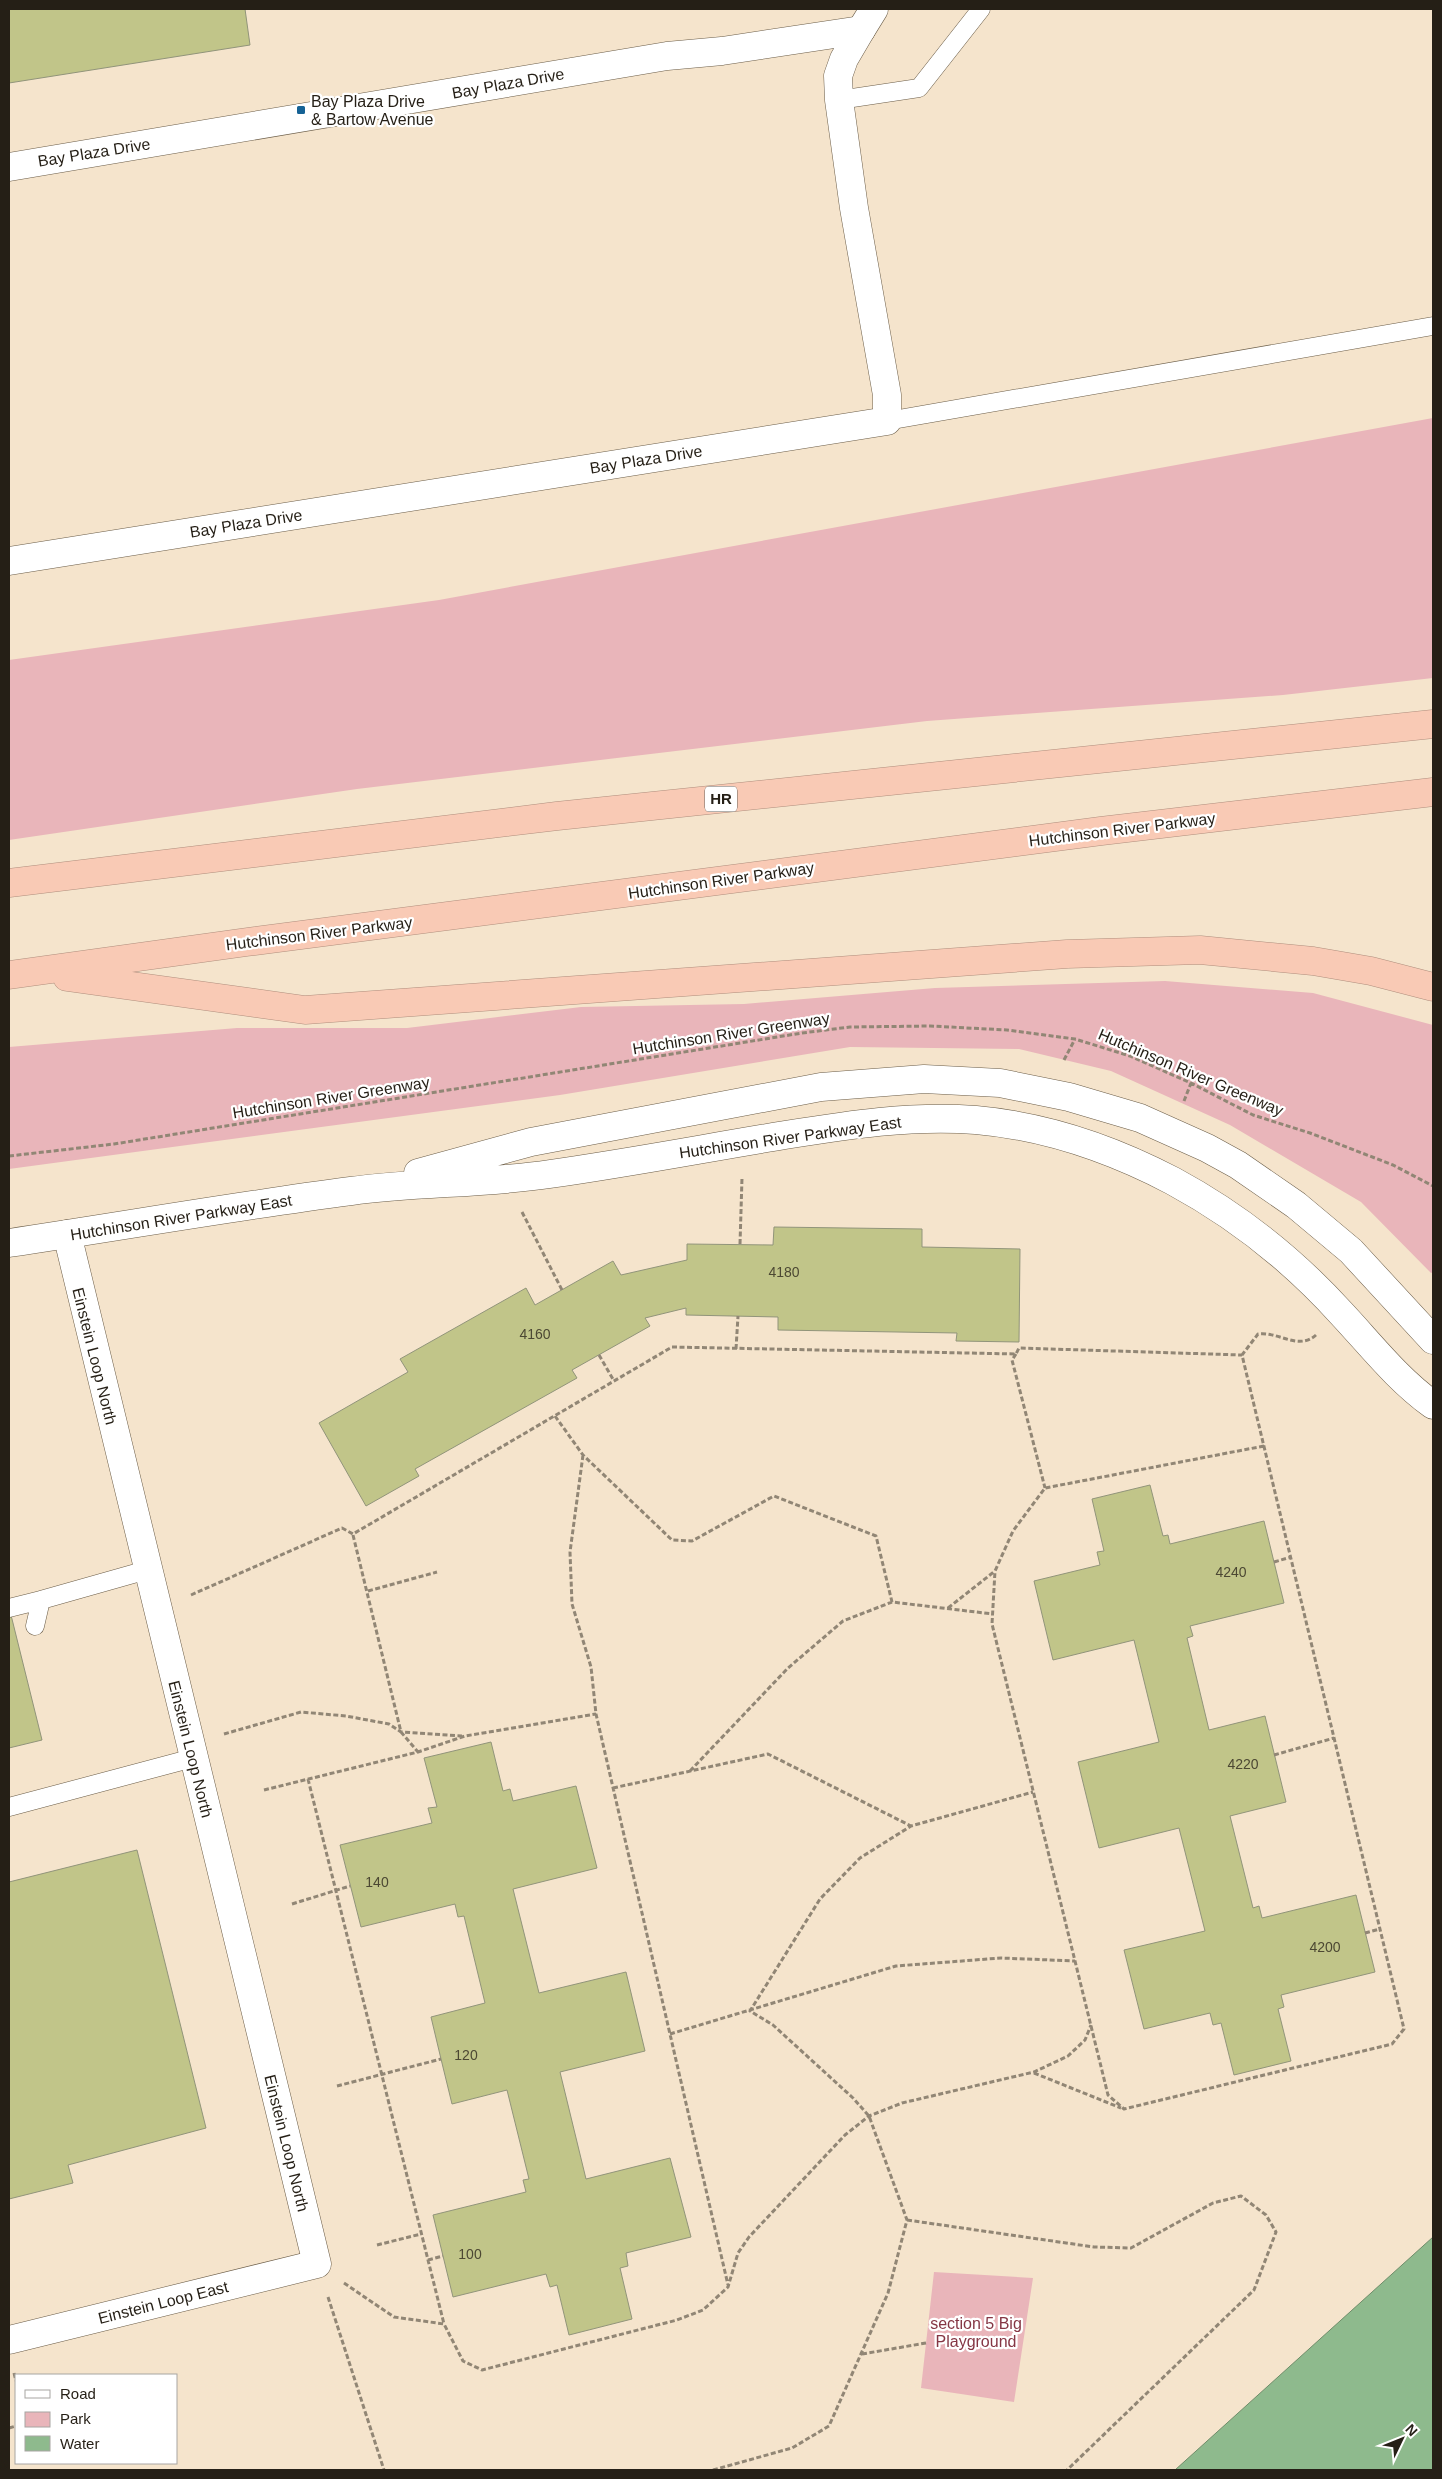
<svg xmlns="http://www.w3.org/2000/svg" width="1442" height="2479" font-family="Arial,sans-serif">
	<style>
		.green { fill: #e9b5ba }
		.water { fill: #8eba8d; stroke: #6e8c69 }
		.building { fill: #c1c589; stroke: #91947a }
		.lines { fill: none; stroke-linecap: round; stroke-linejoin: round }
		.service-casing { stroke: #6b5d48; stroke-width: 19 }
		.minor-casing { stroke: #6b5d48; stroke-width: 29 }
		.tertiary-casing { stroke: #6b5d48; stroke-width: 29 }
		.motorway-casing { stroke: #af8e7d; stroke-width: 29 }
		.path { stroke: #918675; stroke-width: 3; stroke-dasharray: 5 2.5; stroke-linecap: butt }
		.service { stroke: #fff; stroke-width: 18 }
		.minor { stroke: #fff; stroke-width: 28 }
		.tertiary { stroke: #fff; stroke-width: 28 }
		.motorway { stroke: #f9cab5; stroke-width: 28 }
		.poi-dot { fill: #156295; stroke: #fff; stroke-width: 2 }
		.labels { text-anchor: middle; stroke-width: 4.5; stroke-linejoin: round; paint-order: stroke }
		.number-label { font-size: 14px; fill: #4c4833 }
		.shield { fill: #fff; stroke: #66625c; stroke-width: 1 }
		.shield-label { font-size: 15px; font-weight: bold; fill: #251f16 }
		.street-label { font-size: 16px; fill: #251f16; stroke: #fff }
		.poi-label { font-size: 16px; fill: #251f16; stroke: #fff; text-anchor: start }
		.park-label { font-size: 16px; fill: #853644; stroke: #fff }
	</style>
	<rect width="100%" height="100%" fill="#f5e4cc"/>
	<!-- green -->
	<path class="green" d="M1433,418V678L1283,695L927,721L357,789L9,840V660L439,600Z
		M1165,981L1313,993L1433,1025V1272L1431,1273L1361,1202L1230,1125L1111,1071L1019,1049L850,1047L560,1095L9,1169V1047L237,1028H407L581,1007L744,1004L935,988Z
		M934,2272L1033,2278L1014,2402L921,2388Z"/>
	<!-- water -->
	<path class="water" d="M1433,2237V2470H1175Z"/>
	<!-- building -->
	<path class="building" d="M9,9H247H245L250,45L9,83Z
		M774,1227L922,1229V1247L1020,1249L1019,1342L956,1341L957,1333L778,1330V1317L686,1315V1308L645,1318L650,1326L572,1370L577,1378L415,1469L419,1476L366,1506L319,1423L408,1372L400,1359L526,1288L535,1305L613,1261L621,1275L687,1260V1244L773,1245Z
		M1150,1485L1163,1536L1168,1535L1170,1544L1264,1521L1284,1603L1190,1626L1193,1636L1187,1638L1209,1730L1265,1716L1286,1802L1230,1816L1253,1908L1259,1906L1262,1918L1356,1895L1375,1972L1281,1995L1284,2007L1278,2009L1291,2061L1234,2075L1221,2023L1213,2025L1210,2013L1144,2029L1124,1950L1205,1931L1179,1828L1099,1848L1078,1762L1159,1742L1134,1640L1053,1660L1034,1581L1100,1565L1097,1552L1104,1551L1092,1499Z
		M9,1607L42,1740L9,1748Z
		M491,1742L503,1791L510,1789L513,1801L576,1786L597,1868L513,1889L539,1993L626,1972L645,2051L560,2072L586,2179L670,2158L691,2237L626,2253L628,2266L620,2268L632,2319L569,2335L557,2285L550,2287L546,2274L453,2297L433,2215L526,2192L523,2180L529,2179L507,2090L452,2104L441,2059L431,2017L485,2003L464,1916L458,1917L455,1904L361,1927L340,1845L432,1823L428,1808L437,1807L424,1758Z
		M137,1850L206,2128L68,2165L73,2183L9,2199V1882Z"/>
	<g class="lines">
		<defs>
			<path id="service" d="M839,100L919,88L981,9
				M887,421L1433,326
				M9,1608L41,1600
				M35,1626L41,1600L147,1570
				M9,1807L193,1758"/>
			<path id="minor" d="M9,167L667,56L722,51L861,30
				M9,561L887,421V395L854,208L839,100L838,76L844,59L861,30
				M9,2340L317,2264L67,1234"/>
			<path id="tertiary" d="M861,30L874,9
				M418,1173L531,1142L821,1087L924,1079L1000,1083L1069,1097L1140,1118L1207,1148L1238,1165L1296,1205L1351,1251L1433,1340
				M9,1243C123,1226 236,1206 351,1191C416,1182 484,1184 550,1174C628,1163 706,1148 785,1135C848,1125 911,1115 976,1120C1044,1126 1112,1149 1173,1181C1236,1215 1293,1260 1341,1313C1371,1345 1397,1379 1433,1405"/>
			<path id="motorway" d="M9,883L557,816L1433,724
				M9,975L247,942L1101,831L1433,792
				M67,977L305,1010L1067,954L1200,950L1313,961L1371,971L1433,987"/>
		</defs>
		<!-- service casing -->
		<use href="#service" class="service-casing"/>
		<!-- minor casing -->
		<use href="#minor" class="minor-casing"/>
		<!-- tertiary casing -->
		<use href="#tertiary" class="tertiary-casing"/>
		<!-- motorway casing -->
		<use href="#motorway" class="motorway-casing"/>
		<!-- path -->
		<path class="path" d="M1064,1060L1075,1039
			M1184,1101L1191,1083
			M9,1156L114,1144L802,1033L850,1027L930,1026L1007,1030L1075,1039L1130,1056L1191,1083L1253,1115L1310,1133L1393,1165L1433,1186
			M522,1212L562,1290
			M740,1244L742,1178
			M736,1349L738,1316
			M1016,1354L1012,1360L1045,1488
			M599,1355L614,1381
			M555,1416L583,1455L672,1540L692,1541L774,1496L876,1536L892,1602
			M1264,1446L1045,1488L1013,1531L995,1571L992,1624L1108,2095L1124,2109L1392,2044L1404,2029L1242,1355L1258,1334C1278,1331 1298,1351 1316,1335
			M583,1455L570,1552L572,1604L591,1667L596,1714L728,2285
			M353,1535L401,1732L418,1752
			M1274,1562L1291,1557
			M368,1591L437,1572
			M191,1595L342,1528L353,1534L672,1347L1016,1354L1019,1348L1242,1355
			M948,1608L995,1571
			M224,1734L301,1712L346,1716L389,1724L401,1732L462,1736
			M1274,1755L1334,1738
			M690,1771L788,1668L843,1621L892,1602L993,1614
			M308,1779L444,2324
			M613,1788L768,1754L911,1826
			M264,1790L418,1752L465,1736L596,1714
			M292,1904L350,1886
			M1365,1933L1380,1929
			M670,2034L896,1966L1001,1958L1075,1961
			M1034,2073L1121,2108
			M337,2086L441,2059
			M907,2220L1094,2247L1131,2248L1213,2203L1241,2196L1266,2215L1276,2232L1254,2290L1067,2470
			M377,2245L421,2234
			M428,2260L443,2256
			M344,2283L394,2317L444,2324L463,2361L482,2370L677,2320L703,2310L728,2287L738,2253L749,2237L845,2135L869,2116L902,2103L1034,2072L1068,2056L1085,2040L1091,2025
			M328,2297L384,2470
			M862,2354L926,2343
			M14,2373L16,2381
			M9,2428L16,2426
			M713,2470L792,2448L829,2426L888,2293L907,2220L869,2116L853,2098L773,2025L750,2011L820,1899L860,1858L911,1826L1033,1792"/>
		<!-- service -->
		<use href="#service" class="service"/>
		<!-- minor -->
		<use href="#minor" class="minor"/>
		<!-- tertiary -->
		<use href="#tertiary" class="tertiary"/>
		<!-- motorway -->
		<use href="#motorway" class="motorway"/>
	</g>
	<!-- markers -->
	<rect class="poi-dot" x="296" y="105" width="10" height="10" rx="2.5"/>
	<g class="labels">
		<!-- number labels -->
		<g class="number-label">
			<text x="784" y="1277">4180</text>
			<text x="535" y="1339">4160</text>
			<text x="1231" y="1577">4240</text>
			<text x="1243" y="1769">4220</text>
			<text x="377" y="1887">140</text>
			<text x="1325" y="1952">4200</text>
			<text x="466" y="2060">120</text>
			<text x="470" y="2259">100</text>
		</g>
		<!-- shield labels -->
		<rect class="shield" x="705" y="786.5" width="32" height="25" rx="4"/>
		<g class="shield-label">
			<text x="721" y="804">HR</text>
		</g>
		<!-- street labels -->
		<g class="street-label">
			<text transform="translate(508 83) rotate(-10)" y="6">Bay Plaza Drive</text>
			<text transform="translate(94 152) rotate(-9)" y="6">Bay Plaza Drive</text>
			<text transform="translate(646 459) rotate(-9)" y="6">Bay Plaza Drive</text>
			<text transform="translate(246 523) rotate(-9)" y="6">Bay Plaza Drive</text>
			<text transform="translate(1122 829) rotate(-7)" y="6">Hutchinson River Parkway</text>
			<text transform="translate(721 880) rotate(-8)" y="6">Hutchinson River Parkway</text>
			<text transform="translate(319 933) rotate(-7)" y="6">Hutchinson River Parkway</text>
			<text transform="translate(731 1033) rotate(-9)" y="6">Hutchinson River Greenway</text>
			<text transform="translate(1191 1072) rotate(23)" y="6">Hutchinson River Greenway</text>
			<text transform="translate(331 1097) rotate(-9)" y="6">Hutchinson River Greenway</text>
			<text transform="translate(790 1137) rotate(-8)" y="6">Hutchinson River Parkway East</text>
			<text transform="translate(181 1217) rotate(-9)" y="6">Hutchinson River Parkway East</text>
			<text transform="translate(95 1356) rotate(76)" y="6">Einstein Loop North</text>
			<text transform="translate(191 1749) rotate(76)" y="6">Einstein Loop North</text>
			<text transform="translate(287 2143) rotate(76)" y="6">Einstein Loop North</text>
			<text transform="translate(163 2302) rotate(-14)" y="6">Einstein Loop East</text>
		</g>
		<!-- poi labels -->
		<g class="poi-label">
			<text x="311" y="107">Bay Plaza Drive<tspan x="311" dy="18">&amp; Bartow Avenue</tspan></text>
		</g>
		<!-- park labels -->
		<g class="park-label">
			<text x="976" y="2329">section 5 Big<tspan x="976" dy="18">Playground</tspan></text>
		</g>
	</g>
	<!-- border -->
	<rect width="1442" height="2479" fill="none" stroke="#251f16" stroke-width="20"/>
	<!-- legend -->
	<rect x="15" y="2374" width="162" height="90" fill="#ffffff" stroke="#a8a5a2"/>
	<rect x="25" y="2390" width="25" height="8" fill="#ffffff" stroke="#a8a5a2"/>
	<text x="60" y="2399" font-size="15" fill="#251f16">Road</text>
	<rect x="25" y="2412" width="25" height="15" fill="#e9b5ba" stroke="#a8a5a2"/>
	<text x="60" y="2424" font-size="15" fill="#251f16">Park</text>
	<rect x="25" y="2436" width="25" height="15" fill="#8eba8d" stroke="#a8a5a2"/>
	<text x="60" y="2449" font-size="15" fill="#251f16">Water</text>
	<!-- north arrow -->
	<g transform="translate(1402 2439) rotate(47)" stroke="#ffffff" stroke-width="4" paint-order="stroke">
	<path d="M0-4L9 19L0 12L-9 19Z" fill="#251f16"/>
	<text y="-8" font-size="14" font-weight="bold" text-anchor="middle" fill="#251f16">N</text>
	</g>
</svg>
